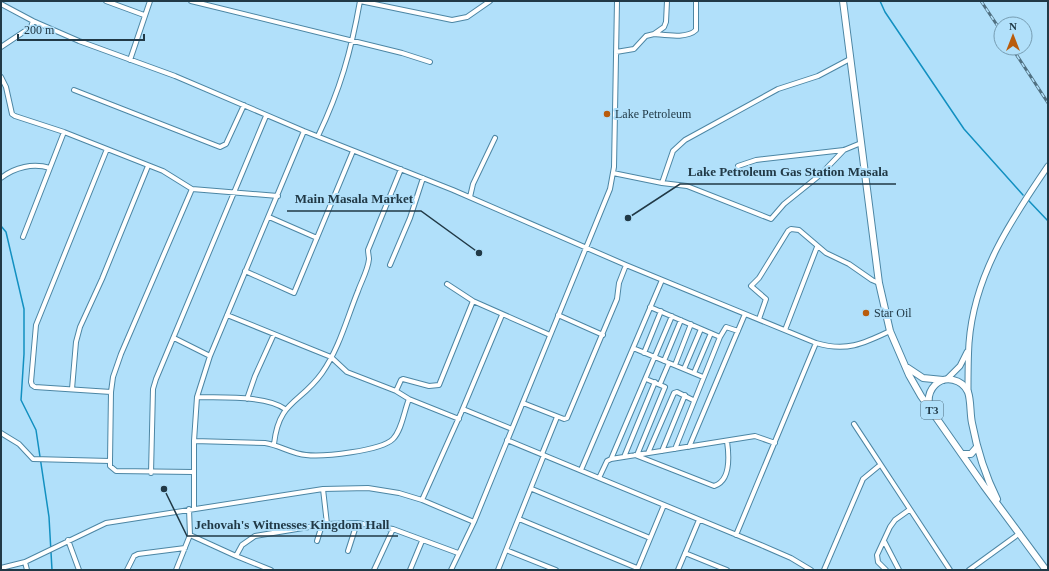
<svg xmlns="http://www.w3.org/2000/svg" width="1049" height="571" font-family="'Times New Roman',serif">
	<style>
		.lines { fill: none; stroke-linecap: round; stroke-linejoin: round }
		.stream { stroke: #1290c1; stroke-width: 1.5 }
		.minor-casing { stroke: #4c86a4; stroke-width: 6 }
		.major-casing { stroke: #4c86a4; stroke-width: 7 }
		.highway-casing { stroke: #4c86a4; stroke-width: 8 }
		.minor { stroke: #fff; stroke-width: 4 }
		.major { stroke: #fff; stroke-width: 5 }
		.highway { stroke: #fff; stroke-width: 6 }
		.rail-casing { stroke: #507081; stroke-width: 3 }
		.rail { stroke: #b1e0fa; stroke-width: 1.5; stroke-dasharray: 4.5; stroke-linecap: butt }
		.poi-dot { fill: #b95c0c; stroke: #b1e0fa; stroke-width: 1.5 }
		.labels { text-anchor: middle; stroke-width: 4; stroke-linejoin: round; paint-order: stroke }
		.shield { fill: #b1e0fa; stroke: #4c6b7c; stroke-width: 1 }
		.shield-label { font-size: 11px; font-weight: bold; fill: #213946 }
		.poi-label { font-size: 12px; fill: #213946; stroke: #b1e0fa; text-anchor: start }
		.leader { fill: none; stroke: #213946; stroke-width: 1.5 }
		.callout-dot { fill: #213946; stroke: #b1e0fa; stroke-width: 1.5 }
		.callout-label { font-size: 13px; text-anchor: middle; font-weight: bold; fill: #213946; stroke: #b1e0fa; stroke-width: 4; stroke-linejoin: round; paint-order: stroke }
	</style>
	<rect width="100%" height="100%" fill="#b1e0fa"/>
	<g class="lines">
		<!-- stream -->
		<path class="stream" d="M880,1L885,12L964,129L1023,195
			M1029,201L1048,221
			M1,226L6,232L24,309V354L21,400L36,430L49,517L52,570"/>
		<defs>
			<path id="minor" d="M106,1L144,15
				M191,1L402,53L430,62
				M360,1L452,20L467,17L490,1
				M1,4L33,21L79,41L175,76L304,131L453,190L626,265L816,343C846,352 863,344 890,331
				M654,34C666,35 687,39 696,30V1
				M1,47L31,27L33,21
				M616,52L634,49L646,36L654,34L664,27L666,22L667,1
				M130,60L150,1
				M1,77L6,87L12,114L15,116L64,132L163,171L192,189L278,196
				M74,90L220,147L226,144L244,105
				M318,136C340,90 351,52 360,1
				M107,149L36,325L31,382L32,385L35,387L111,392
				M738,166L756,160L844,150L861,143
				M613,173L662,183L687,186L771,219L784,204L820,175L844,150
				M1,178C15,167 33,163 50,168
				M662,183L673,151L685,140L778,89L818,76L850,59
				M192,189L121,354L113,377L111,392L110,461V466L116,471L193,472
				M470,197L473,184L495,138
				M269,217L317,238
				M23,237L64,132
				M390,265L410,218L423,178
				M245,271L294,293L353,151
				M447,284L473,301L550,335
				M650,307L720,337L675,449
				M227,315L331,357L347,372L396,391
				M558,315L603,335
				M759,319L766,299L751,286L759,278L788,231L791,229L799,230L826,253L849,264L872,280L879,283
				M785,330L817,247
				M720,337L726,327L738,331
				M174,338L210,356
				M633,348L703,377
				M644,353L661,311
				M664,361L681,320
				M675,365L691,324
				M684,369L701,329
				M694,373L711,333
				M660,384L669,363
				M72,389L76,342L80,327L102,279L148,166
				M197,397C221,398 266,395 285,409
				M247,399L255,376L274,334
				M523,403L564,419L567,418L617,299L619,283L626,265
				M463,409L512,429
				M459,419L409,399L396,391L401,380L403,379L429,386L439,385L473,301
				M854,424L950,570
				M1,433L19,444L33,459L110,461
				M507,440L761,545L791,558L811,570
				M194,441L265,443C279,445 292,454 306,455C323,457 381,451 393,439C402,430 404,411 409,399
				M274,444C279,400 300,404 322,373C339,349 347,318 358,291C361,282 368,270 369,259C369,257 368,253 368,250L401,169
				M689,447L745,314
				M662,451L685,395
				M648,453L674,393L677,392L693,400
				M542,454L557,417
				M635,455L714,486C731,481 729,455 727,441
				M637,455L665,387L646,379
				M624,457L655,382
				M611,459L672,316
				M581,470L662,280
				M151,473L153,389L156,379L266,116
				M599,478L607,461L611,459L755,436L775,443
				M323,489L327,524
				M532,489L650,538
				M422,500L461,413L502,315
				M194,508V441L197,397L210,356L304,131
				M519,519L637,568
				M190,535L236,556L242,545L255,536L327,524L357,523L393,529L458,553
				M736,535L816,343
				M68,540L79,570
				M317,541L322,525
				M884,541L899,570
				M506,550L556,570
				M348,551L357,523
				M685,553L727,570
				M236,556L271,570
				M25,562L27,570
				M1,568L25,562L106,523L323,489L368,488L399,493L422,500L474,522
				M127,570L134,556L138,554L185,548
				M176,570L190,535L189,509
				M374,570L393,529
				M410,570L422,541
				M451,570L474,522L610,189L614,167L617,1
				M498,570L544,455
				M637,570L664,505
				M678,570L699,520
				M824,570L863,479L880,465
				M886,570L878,562L877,555L890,527L895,520L909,510
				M969,570L1020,533"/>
			<path id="major" d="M947,379L960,366L967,352
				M968,392C968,376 968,359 969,343C974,275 1011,220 1048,166"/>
			<path id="highway" d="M843,1L879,283L890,331L909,375L921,396L984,486L1046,570
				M908,368L923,378L943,380
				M929,405C928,398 929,391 935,385C945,375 962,379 968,392C971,400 970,414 972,423C977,449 985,475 997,499
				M962,454H971L977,447"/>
		</defs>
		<!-- minor casing -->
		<use href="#minor" class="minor-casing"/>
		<!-- major casing -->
		<use href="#major" class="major-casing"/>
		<!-- highway casing -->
		<use href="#highway" class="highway-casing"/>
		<!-- minor -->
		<use href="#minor" class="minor"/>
		<!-- major -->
		<use href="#major" class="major"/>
		<!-- highway -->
		<use href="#highway" class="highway"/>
		<defs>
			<path id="rail" d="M981,1L1001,31
				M1012,48L1048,103"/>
		</defs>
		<!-- rail casing -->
		<use href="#rail" class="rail-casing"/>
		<!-- rail -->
		<use href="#rail" class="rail"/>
	</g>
	<!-- markers -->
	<g class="poi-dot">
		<circle cx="607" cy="114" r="4"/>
		<circle cx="866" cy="313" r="4"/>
	</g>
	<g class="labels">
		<!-- shield labels -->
		<rect class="shield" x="921" y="401" width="22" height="18" rx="3"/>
		<g class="shield-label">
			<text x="932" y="414">T3</text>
		</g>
		<!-- poi labels -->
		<g class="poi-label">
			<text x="615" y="118">Lake Petroleum</text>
			<text x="874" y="317">Star Oil</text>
		</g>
	</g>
	<!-- callouts -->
	<path class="leader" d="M628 218L680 184H896M479 253L421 211H287M164 489L187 536H398"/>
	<g class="callout-dot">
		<circle cx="628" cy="218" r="4"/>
		<circle cx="479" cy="253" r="4"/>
		<circle cx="164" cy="489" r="4"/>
	</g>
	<g class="callout-label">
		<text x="788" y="176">Lake Petroleum Gas Station Masala</text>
		<text x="354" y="203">Main Masala Market</text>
		<text x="292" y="529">Jehovah's Witnesses Kingdom Hall</text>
	</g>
	<!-- border -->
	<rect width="1049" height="571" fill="none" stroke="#213946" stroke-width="4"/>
	<!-- north arrow -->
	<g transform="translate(1013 36)"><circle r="19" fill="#b1e0fa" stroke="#779db2"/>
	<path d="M0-3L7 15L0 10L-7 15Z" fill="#b95c0c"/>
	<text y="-6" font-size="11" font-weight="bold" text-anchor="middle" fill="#213946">N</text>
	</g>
	<!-- scale -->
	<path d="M18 34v6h126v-6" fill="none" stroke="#213946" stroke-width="2"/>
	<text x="24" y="34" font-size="12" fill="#213946" stroke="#b1e0fa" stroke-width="3" paint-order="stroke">200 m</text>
</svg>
